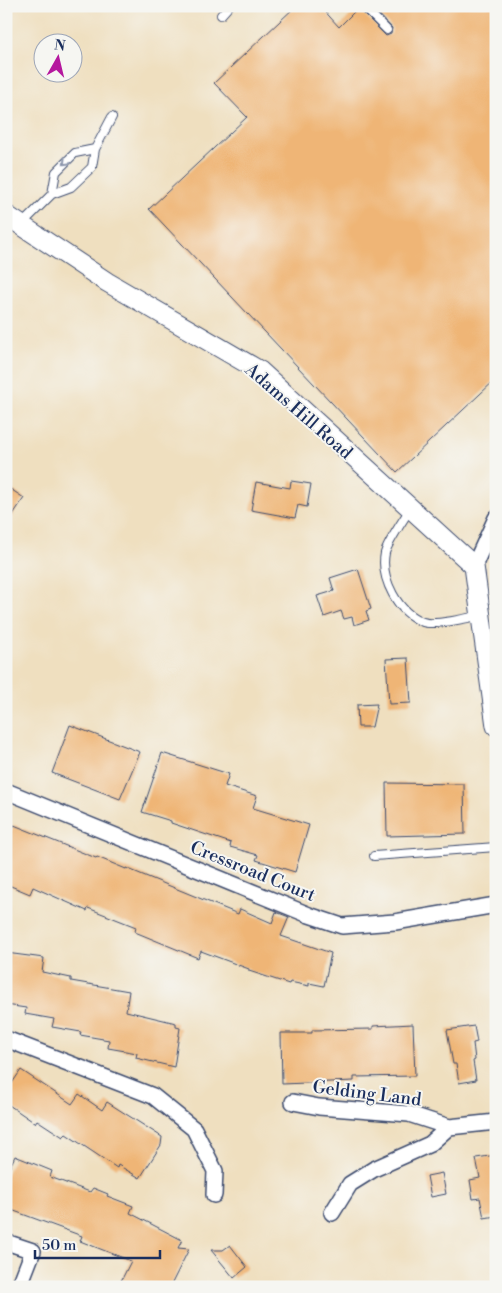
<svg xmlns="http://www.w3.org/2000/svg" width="502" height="1293" font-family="'Libre Bodoni',serif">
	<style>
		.building { fill: #efb576 }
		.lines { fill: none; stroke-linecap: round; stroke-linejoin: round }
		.service-casing { stroke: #3b496d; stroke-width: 10 }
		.minor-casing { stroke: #3b496d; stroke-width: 18 }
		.tertiary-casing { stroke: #3b496d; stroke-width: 21 }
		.service { stroke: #fff; stroke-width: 8 }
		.minor { stroke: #fff; stroke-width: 15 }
		.tertiary { stroke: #fff; stroke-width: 19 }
		.oneway { stroke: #8d97ae }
		.labels { text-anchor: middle; stroke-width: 4; stroke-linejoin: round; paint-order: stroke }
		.street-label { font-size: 18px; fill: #1b2f5e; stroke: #f6f6f2 }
	</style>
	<rect width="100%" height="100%" fill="#f6f6f2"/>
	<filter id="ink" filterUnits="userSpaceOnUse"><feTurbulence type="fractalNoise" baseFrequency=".02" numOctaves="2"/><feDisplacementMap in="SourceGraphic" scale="10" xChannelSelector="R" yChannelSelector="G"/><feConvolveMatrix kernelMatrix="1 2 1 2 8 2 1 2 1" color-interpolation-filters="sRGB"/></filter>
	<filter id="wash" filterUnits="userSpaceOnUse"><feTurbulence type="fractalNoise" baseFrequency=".0096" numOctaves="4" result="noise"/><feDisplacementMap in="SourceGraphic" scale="20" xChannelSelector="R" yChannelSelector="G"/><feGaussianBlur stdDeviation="1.12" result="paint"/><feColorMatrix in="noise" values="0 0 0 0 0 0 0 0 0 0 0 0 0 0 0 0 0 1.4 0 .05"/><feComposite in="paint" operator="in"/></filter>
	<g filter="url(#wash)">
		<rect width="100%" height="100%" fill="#efdfbf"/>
		<g id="blocks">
			<!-- building -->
			<path class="building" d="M296,6H320L339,27L358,8L386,36L391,34L392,28L371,6H496V379L397,472L149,209L247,117L214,83Z
				M291,481L311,484L307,507L298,505L295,518L251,510L256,482L290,488Z
				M6,486L24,498L6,525Z
				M358,569L371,609L366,611L369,620L354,625L352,617L344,619L341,611L324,617L317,596L334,591L330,578Z
				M408,658L411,703L389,704L386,659Z
				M377,704L372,727H358L357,705Z
				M70,725L140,752L120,799L52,773Z
				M162,753L229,774L225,786L257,796L253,808L309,825L295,872L256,860L258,855L230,847L231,843L171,823V821L142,812Z
				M386,783L464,784L465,834L387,836Z
				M14,825L96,858L97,857L126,869V868L238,914L240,909L272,923L276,912L289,917L281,936L331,953L324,986L309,983V986L290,982L289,984L249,971V969L201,951L198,958L135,932L136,927L88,908L87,911L33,887L30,894L6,884V842Z
				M6,953L44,958L42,972L71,978V981L129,991L126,1011L176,1023V1027L180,1028L174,1067L136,1058L137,1053L108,1048L109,1040L80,1035L81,1032L52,1027L54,1019L25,1014L26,1008L6,1005Z
				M413,1024L415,1076L354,1077V1081L282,1084L281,1033H312V1030L373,1029V1026Z
				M474,1026L477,1042L473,1043L475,1060L473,1061L476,1080L459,1083L456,1064H453L447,1030Z
				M21,1070L72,1104L79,1094L102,1110L107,1102L162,1137L161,1145L140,1178L118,1165L117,1168L66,1134L63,1137L37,1120L35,1123L6,1103V1092Z
				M496,1155V1216L484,1218L480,1198L473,1199L470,1180L480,1178L476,1158Z
				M15,1156L52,1171L50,1177L90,1192L93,1188L108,1194L107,1196L133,1206L130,1213L182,1240L178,1248L189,1249L170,1287H131L121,1281L131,1261L80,1241L82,1236L6,1208V1175Z
				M442,1173L446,1194L431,1197L427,1176Z
				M230,1245L247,1267L234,1278L211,1250H223Z"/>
		</g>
	</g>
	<g filter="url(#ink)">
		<use href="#blocks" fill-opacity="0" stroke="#3b496d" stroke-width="1"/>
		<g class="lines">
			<defs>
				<path id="service" d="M363,6L387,30
					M221,15L229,6
					M95,149L112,117
					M21,225L52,194L71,187L92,167L95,149L75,153L56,172L52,194
					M410,509C404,519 388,542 385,553C380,579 398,613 423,622C433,626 469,618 481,615
					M374,856L496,847"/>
				<path id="minor" d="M474,566L496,518
					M6,791L309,915L342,926L395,922L496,905
					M6,1039L153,1096L194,1129L215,1171L214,1195
					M293,1102L319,1107L409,1114L449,1127L496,1122
					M332,1213L350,1184L374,1169L430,1144L449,1127
					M6,1242L33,1251L19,1287"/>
				<path id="tertiary" d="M6,215L107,282L260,371L474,566L496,726"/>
			</defs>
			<!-- service casing -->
			<use href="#service" class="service-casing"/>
			<!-- minor casing -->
			<use href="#minor" class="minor-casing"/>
			<!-- tertiary casing -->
			<use href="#tertiary" class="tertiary-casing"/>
			<!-- service -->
			<use href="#service" class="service"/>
			<!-- minor -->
			<use href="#minor" class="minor"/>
			<!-- tertiary -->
			<use href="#tertiary" class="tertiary"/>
		</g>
		<!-- one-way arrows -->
		<defs><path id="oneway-chevron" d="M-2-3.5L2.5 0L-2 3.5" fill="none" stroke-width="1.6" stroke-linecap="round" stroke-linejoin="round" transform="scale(1.25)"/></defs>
		<use class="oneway" href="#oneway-chevron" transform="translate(66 162) rotate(135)"/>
	</g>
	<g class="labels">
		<!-- street labels -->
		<g class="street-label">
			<text transform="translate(299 411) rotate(41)" y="6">Adams Hill Road</text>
			<text transform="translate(253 871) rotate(22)" y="6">Cressroad Court</text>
			<text transform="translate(367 1093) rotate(7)" y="6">Gelding Land</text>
		</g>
	</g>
	<!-- margin -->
	<rect width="502" height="1293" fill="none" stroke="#f6f6f2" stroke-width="25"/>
	<!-- north arrow -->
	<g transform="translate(58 58) rotate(8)"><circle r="24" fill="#f6f6f2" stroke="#9ea6b7"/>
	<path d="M0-4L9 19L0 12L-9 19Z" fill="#b5179e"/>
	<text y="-8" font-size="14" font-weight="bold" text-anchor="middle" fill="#1b2f5e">N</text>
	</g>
	<!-- scale -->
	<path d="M35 1250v8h125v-8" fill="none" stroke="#1b2f5e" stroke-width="2.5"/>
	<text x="42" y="1250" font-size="15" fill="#1b2f5e" stroke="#f6f6f2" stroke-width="4" paint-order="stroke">50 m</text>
</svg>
